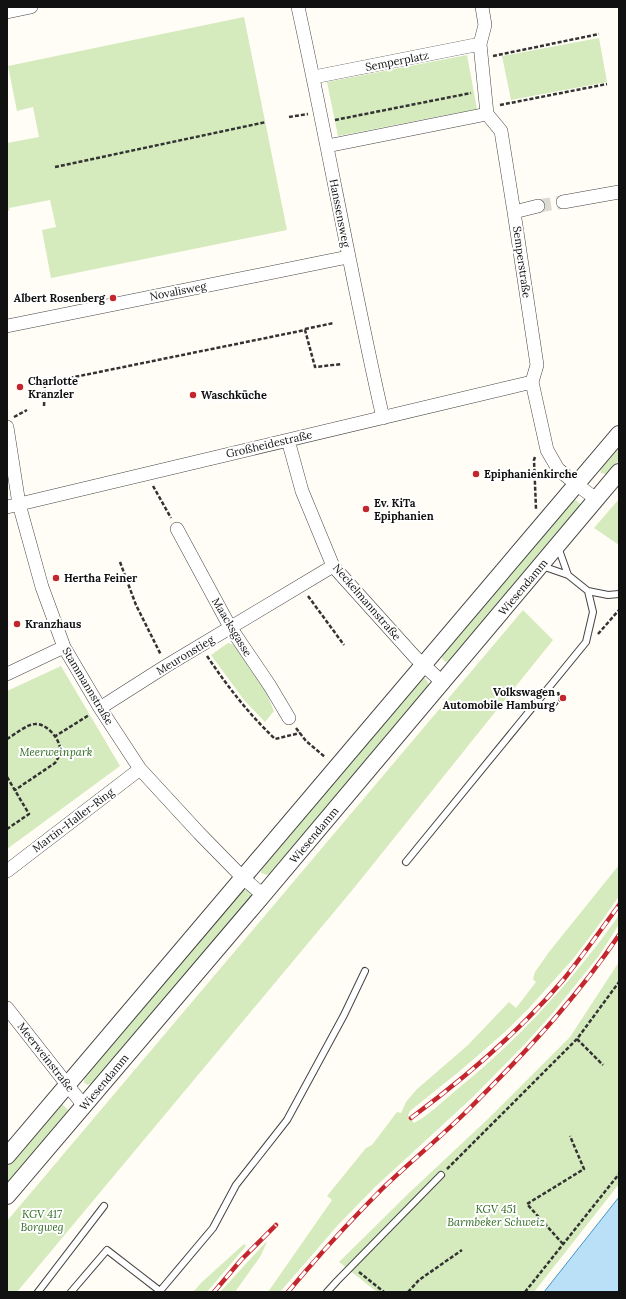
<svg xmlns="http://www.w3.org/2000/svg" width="626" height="1299" font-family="Lora,serif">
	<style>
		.green { fill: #d5ebbd }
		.water { fill: #b9e0f7; stroke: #3f96cf }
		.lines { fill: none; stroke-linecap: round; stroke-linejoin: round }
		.minor-tunnel { stroke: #dbdad3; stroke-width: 13; stroke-dasharray: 13 6; stroke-linecap: butt }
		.service-casing { stroke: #444; stroke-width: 8 }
		.minor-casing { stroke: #444; stroke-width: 14 }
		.tertiary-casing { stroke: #444; stroke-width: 18 }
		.path { stroke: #333; stroke-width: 2.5; stroke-dasharray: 4 2; stroke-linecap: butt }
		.service { stroke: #fff; stroke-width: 6 }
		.minor { stroke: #fff; stroke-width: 13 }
		.tertiary { stroke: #fff; stroke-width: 16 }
		.rail-casing { stroke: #c4262e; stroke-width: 4.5 }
		.rail { stroke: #fff; stroke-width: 3; stroke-dasharray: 9; stroke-linecap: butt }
		.poi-dot { fill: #c4262e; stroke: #fff; stroke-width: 1.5 }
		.labels { text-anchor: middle; stroke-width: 4; stroke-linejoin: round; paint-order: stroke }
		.street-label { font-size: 11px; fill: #111; stroke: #fff }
		.poi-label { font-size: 11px; font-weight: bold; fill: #111; stroke: #fff; text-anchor: start }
		.park-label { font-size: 11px; font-style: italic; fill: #2f6b1f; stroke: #fff }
	</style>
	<rect width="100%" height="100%" fill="#fffdf5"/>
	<!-- green -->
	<path class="green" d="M244,17L287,230L51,278L42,230L56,227L50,200L9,208L10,210L7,211V143L39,137L33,107L17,111L8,66Z
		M599,38L607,82L511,100L502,56Z
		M467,55L477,109L338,136L327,82Z
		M619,445V460L608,473L606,474L601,473L600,468Z
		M619,499V545L594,528Z
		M576,500L580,504L579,508L452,660L446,662L442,659V655L570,501Z
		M523,610L553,640L354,888L17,1292H7V1221Z
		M228,643L234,645L262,683L274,711L265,722L244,700L211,655Z
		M61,666L120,766L7,849V691Z
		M425,678L428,682L429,687L272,872L267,875L261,873L262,866L418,680Z
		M619,865V896L601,922L573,959L530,1007L506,1031L461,1070L410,1111L408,1115L414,1123C429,1115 442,1102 455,1091C517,1041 573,981 619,915V924L613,934L598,957L552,1014L524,1045L474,1096L375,1187L338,1225L280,1292H268L332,1200L327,1196L366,1148L372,1145L397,1112L401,1113L406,1102L416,1090L468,1045L509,1002L516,1008L536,982L533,979L535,972L549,952Z
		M242,890H249L252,898L95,1082L87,1085L84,1082L85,1074Z
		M619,962V1184L534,1292H377L339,1262L408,1194L490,1117L570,1037Z
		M61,1103L69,1111L7,1185V1167Z
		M267,1242L260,1257L235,1292H220L265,1243Z
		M244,1244L246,1246L207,1292H193L202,1282Z"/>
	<!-- water -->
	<path class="water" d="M619,1197V1292H544Z"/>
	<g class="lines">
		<!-- minor-tunnel -->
		<path class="minor-tunnel" d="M538,206L563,202"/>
		<defs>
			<path id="service" d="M558,547L568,575
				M588,591L608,595L619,594
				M406,862L586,642L593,612L588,591L568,575L542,566
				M160,1291L213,1228L236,1185L287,1120L344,1015L365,971
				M38,1292L104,1206
				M71,1292L107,1250L160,1291V1292
				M327,1292L337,1281L441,1175"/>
			<path id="minor" d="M298,7C328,144 352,282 383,418
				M482,7L485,25L480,44L487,114L501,131L514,212L537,365L532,382L547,450L558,469L576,484L596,499
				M7,12L31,7
				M314,77L480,44
				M327,146L487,114
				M563,202L619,192
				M514,212L538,206
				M7,326L348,257
				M7,427L19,504L42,587L64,647L100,708L140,769L199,833L243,878L263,895
				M288,440L302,491L333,566L415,657L443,683
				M7,507L532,382
				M177,529L230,627L270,686L289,718
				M7,674L64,647
				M100,708L166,666L333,566
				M7,871L140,769
				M7,1008L84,1106"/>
			<path id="tertiary" d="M7,1156L619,434
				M7,1196L263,895L619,472"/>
		</defs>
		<!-- service casing -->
		<use href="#service" class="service-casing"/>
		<!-- minor casing -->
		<use href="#minor" class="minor-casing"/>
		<!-- tertiary casing -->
		<use href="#tertiary" class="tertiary-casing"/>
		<!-- path -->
		<path class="path" d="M493,56L599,34
			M500,105L607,84
			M289,117L308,114
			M335,120L471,93
			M55,167L266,122
			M305,329L334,323
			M44,406L45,383L305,330L315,367L342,364
			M14,417L27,410
			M535,457L534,460L536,509
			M153,486L171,518
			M120,562L136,605L161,655
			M308,596L344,645
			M598,634L619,610
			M207,656C228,687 247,712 275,739L300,733
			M551,710L560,700L558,692
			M296,728L306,741L325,757
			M54,737L89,715
			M7,739C14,735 27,724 35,724C46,723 59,738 60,748C61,754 58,758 55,763L15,790
			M7,777L29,814L7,829
			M577,1039L603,1065
			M447,1169L577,1039L619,982
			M563,1244L527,1204L584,1169L570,1136
			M359,1272L384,1292
			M408,1292L419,1280L462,1250
			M525,1292L619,1174"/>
		<!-- service -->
		<use href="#service" class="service"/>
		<!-- minor -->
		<use href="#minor" class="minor"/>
		<!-- tertiary -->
		<use href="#tertiary" class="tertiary"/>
		<defs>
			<path id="rail" d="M411,1118C466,1077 519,1032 564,979C583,955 601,930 619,905
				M214,1292L241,1260L276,1225
				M288,1292C318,1256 349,1222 382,1189C410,1162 441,1137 469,1109C523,1055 576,999 619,935"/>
		</defs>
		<!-- rail casing -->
		<use href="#rail" class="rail-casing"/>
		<!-- rail -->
		<use href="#rail" class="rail"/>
	</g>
	<!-- markers -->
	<g class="poi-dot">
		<circle cx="113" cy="298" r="4"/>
		<circle cx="20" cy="387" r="4"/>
		<circle cx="193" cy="395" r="4"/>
		<circle cx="476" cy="474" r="4"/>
		<circle cx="366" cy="509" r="4"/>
		<circle cx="56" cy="578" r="4"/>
		<circle cx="17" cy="624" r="4"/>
		<circle cx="563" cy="698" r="4"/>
	</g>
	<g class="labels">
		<!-- street labels -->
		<g class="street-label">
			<text transform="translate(397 61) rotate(-11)" y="4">Semperplatz</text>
			<text transform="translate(340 213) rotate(79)" y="4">Hanssensweg</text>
			<text transform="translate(522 262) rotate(82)" y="4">Semperstraße</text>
			<text transform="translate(178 291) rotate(-11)" y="4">Novalisweg</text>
			<text transform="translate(269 444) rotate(-13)" y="4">Großheidestraße</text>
			<text transform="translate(523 587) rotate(-50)" y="4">Wiesendamm</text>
			<text transform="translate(367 602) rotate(49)" y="4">Neckelmannstraße</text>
			<text transform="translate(232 627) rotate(59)" y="4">Maacksgasse</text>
			<text transform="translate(185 655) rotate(-31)" y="4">Meuronstieg</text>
			<text transform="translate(88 686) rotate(59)" y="4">Stammannstraße</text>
			<text transform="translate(73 820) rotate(-37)" y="4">Martin-Haller-Ring</text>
			<text transform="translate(314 835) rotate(-50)" y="4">Wiesendamm</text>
			<text transform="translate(46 1057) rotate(52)" y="4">Meerweinstraße</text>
			<text transform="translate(104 1082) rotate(-50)" y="4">Wiesendamm</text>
		</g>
		<!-- poi labels -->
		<g class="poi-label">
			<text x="105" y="302" text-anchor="end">Albert Rosenberg</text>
			<text x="28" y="385">Charlotte<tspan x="28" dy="13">Kranzler</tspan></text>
			<text x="201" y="399">Waschküche</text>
			<text x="484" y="478">Epiphanienkirche</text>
			<text x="374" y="507">Ev. KiTa<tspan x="374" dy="13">Epiphanien</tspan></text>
			<text x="64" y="582">Hertha Feiner</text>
			<text x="25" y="628">Kranzhaus</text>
			<text x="555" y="696" text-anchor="end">Volkswagen<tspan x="555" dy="13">Automobile Hamburg</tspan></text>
		</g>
		<!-- park labels -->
		<g class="park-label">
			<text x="56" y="756">Meerweinpark</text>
			<text x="496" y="1213">KGV 451<tspan x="496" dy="13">Barmbeker Schweiz</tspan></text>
			<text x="42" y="1218">KGV 417<tspan x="42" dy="13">Borgweg</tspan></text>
		</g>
	</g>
	<!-- border -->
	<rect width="626" height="1299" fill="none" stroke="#111111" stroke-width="16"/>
</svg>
